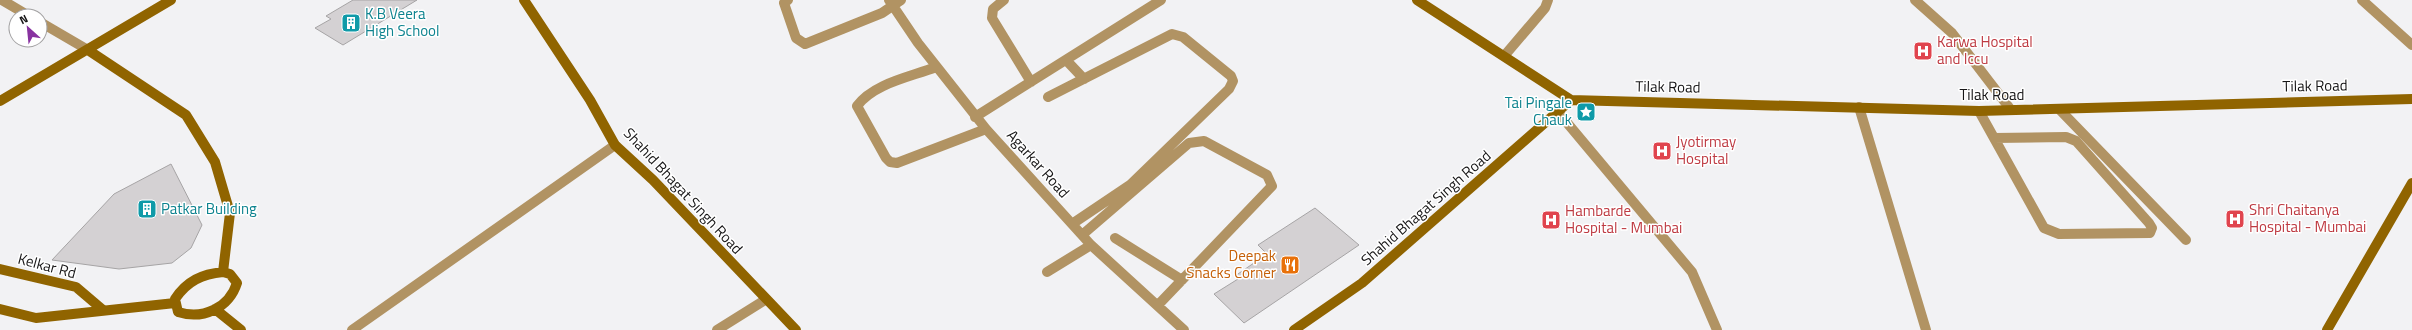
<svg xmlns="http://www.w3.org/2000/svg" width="2412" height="330" font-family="'Titillium Web',sans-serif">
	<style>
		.building { fill: #d4d1d3; stroke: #a6a4a5 }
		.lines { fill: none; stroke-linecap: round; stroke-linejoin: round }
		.street { stroke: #b19363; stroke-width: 10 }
		.secondary { stroke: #906400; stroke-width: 10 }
		.labels { text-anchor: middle; stroke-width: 3; stroke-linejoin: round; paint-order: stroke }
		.culture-label { font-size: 15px; fill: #0d838f; stroke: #fff; text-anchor: start }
		.health-label { font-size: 15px; fill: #be3a42; stroke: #fff; text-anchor: start }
		.street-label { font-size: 15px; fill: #161516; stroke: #fff }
		.food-label { font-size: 15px; fill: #c56008; stroke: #fff; text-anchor: end }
	</style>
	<rect width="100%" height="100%" fill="#f2f2f4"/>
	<!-- building -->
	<path class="building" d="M353,0H417L343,45L315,28L331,19L326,16Z
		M171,164L202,225L191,248L172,263L119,269L52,260L114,194Z
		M1315,208L1359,245L1244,323L1214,294L1238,279L1235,276L1267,254L1258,245Z"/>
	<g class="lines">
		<!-- street -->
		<path class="street" d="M2,0L29,16
			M788,0L784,3L796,38L805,44L882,13L901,0
			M889,0L918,43L986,129L1091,245L1184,330
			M1004,0L993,9L992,18L1031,82
			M1915,0L1952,33L2011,110
			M2362,0L2412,45
			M40,22L88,50
			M1505,55L1545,8L1548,0
			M1066,60L1084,79
			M936,67C911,77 874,83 857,106L886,158L890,162L897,163L986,129
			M1048,97L1172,34L1183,37L1231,76L1233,81L1229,89L1130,185L1072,224
			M1859,107L1926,330
			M2060,110L2186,240
			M1979,111L1994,138
			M1558,112L1692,272L1717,330
			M975,117L1161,0
			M2066,137L2076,141L2149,223L2152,228L2150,233L2059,234L2044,228L1994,138Z
			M1082,235L1189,143L1204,141L1267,175L1272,186L1158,305
			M1115,238L1182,280
			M1047,272L1091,245
			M352,330L615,145
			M717,330L765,300"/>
		<!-- secondary -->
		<path class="secondary" d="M524,0L590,100L615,145L653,180L796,330
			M1417,0L1571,100
			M88,50L186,115L215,162L230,213L223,272
			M1571,100L1979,111L2412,99
			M0,101L171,0
			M0,269L76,287L103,310
			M223,272L230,274L237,283C229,308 203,320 178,312L175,299C187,281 202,274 223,272Z
			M0,309L36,318L175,303
			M215,309L241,330
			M1294,330L1362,283L1571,100
			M2327,330L2412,183"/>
	</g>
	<!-- icons -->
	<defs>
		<symbol id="building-square" viewBox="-11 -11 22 22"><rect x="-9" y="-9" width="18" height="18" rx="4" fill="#0f9aa8" stroke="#fff"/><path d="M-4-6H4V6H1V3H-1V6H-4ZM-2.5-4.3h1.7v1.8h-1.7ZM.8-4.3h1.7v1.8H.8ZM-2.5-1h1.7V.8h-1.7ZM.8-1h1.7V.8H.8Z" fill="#fff"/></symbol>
		<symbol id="hospital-square" viewBox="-11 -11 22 22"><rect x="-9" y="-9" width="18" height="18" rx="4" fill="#e0444e" stroke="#fff"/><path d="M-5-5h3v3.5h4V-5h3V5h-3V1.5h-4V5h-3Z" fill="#fff"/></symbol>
		<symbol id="sight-square" viewBox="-11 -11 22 22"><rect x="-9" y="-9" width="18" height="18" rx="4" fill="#0f9aa8" stroke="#fff"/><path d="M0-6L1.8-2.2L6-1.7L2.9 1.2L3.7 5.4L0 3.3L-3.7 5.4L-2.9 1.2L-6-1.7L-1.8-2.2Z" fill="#fff"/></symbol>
		<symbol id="restaurant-square" viewBox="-11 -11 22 22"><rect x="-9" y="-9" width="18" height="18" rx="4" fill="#e8710a" stroke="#fff"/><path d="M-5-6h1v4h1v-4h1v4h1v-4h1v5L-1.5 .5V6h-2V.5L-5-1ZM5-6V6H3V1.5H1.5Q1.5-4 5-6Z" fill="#fff"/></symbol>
	</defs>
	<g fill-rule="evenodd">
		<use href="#building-square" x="340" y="12" width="22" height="22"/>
		<use href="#hospital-square" x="1912" y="40" width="22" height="22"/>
		<use href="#sight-square" x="1575" y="101" width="22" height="22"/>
		<use href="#hospital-square" x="1651" y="140" width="22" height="22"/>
		<use href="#building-square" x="136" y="198" width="22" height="22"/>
		<use href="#hospital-square" x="2224" y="208" width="22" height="22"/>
		<use href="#hospital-square" x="1540" y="209" width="22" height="22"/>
		<use href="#restaurant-square" x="1279" y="254" width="22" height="22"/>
	</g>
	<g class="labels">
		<!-- culture labels -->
		<g class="culture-label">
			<text x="365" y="19">K.B Veera<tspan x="365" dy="17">High School</tspan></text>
			<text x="1572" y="108" text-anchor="end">Tai Pingale<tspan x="1572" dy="17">Chauk</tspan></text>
			<text x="161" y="214">Patkar Building</text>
		</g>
		<!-- health labels -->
		<g class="health-label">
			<text x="1937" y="47">Karwa Hospital<tspan x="1937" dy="17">and Iccu</tspan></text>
			<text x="1676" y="147">Jyotirmay<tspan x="1676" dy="17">Hospital</tspan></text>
			<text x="2249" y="215">Shri Chaitanya<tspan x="2249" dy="17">Hospital - Mumbai</tspan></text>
			<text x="1565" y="216">Hambarde<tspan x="1565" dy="17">Hospital - Mumbai</tspan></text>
		</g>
		<!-- street labels -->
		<g class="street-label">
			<text transform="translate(2315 86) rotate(-1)" y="5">Tilak Road</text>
			<text transform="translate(1668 87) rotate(1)" y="5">Tilak Road</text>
			<text x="1992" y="100">Tilak Road</text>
			<text transform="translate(1038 164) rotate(48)" y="5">Agarkar Road</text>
			<text transform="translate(683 191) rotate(47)" y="5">Shahid Bhagat Singh Road</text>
			<text transform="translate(1426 208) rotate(-41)" y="5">Shahid Bhagat Singh Road</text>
			<text transform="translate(47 266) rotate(15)" y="5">Kelkar Rd</text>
		</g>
		<!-- food labels -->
		<g class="food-label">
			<text x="1276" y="261">Deepak<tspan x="1276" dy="17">Snacks Corner</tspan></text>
		</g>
	</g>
	<!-- north arrow -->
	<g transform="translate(28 28) rotate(333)"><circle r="19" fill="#ffffff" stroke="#a2a1a2"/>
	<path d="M0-3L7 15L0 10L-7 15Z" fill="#8832a0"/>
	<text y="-6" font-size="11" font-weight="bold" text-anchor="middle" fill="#161516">N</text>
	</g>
</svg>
